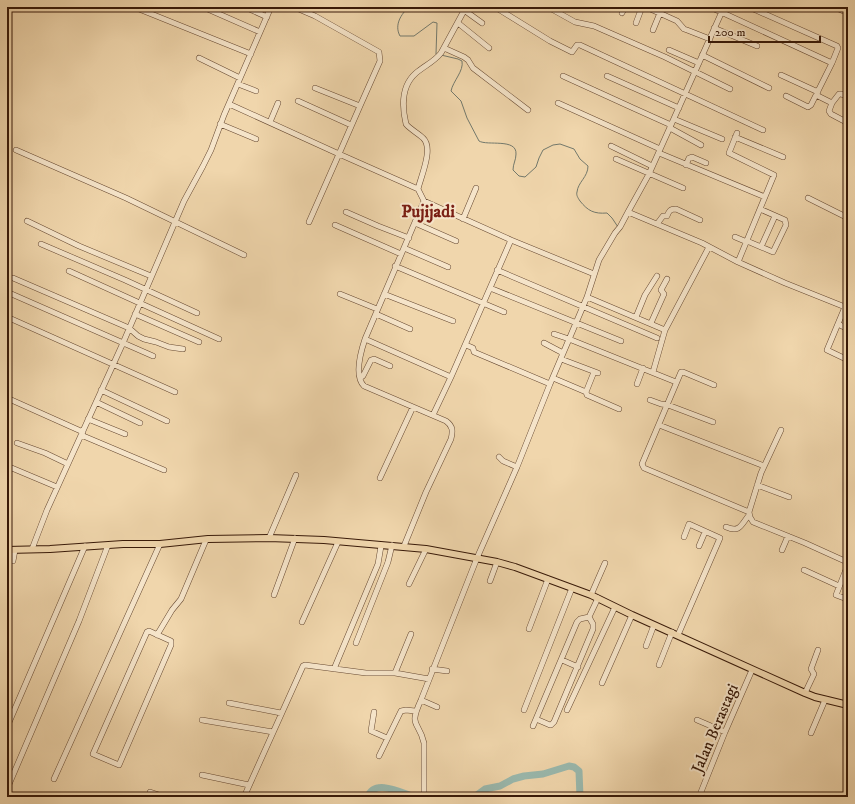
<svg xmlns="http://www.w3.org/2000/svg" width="855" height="804" font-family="'IM FELL DW Pica',serif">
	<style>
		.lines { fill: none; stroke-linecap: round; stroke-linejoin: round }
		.stream { stroke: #73796c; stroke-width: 1 }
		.river { stroke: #9ab9ae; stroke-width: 7 }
		.minor-casing { stroke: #664831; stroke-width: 6 }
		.major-casing { stroke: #381908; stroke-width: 8 }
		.minor { stroke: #f5e4c9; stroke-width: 5 }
		.major { stroke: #f0d6ac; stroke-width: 6 }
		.labels { text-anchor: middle; stroke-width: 4; stroke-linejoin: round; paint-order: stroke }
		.street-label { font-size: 16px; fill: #381908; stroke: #f5e4c9 }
		.quarter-label { font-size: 18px; font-weight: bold; fill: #7a1f14; stroke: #f5e4c9 }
	</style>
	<rect width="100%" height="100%" fill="#f0d6ac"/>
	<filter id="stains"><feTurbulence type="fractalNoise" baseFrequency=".005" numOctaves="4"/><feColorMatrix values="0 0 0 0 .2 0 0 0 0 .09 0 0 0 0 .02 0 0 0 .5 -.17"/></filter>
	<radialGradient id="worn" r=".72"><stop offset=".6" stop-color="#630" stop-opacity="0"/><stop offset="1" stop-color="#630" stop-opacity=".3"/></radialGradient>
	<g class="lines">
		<!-- stream -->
		<path class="stream" d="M409,7C401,14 394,25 400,36H414L433,22L437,23L436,54
			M441,55L458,59L462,61C464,71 453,81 451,91L461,101L467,118L479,141C487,146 517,138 516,154C516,160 513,164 513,170L519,176L525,177L536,167L539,158L543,150L553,145L560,144L574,149L580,159L588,166C588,177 578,182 577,192C576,195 578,198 580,201C588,211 594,214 607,213L612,218L618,227"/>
		<!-- river -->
		<path class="river" d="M368,797C374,778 402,793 415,797
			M474,797L485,789L500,786L513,779L524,776L543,774L569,766L574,767L579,771L580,797"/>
		<defs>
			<path id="minor" d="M134,7L251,54
				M203,7L260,32
				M245,7L267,17
				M294,7L315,16L379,52L380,61L360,106
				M495,7L550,41L572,52L577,45H580L763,130
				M548,7L575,22L594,26L665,57L730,89
				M646,7L677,21L684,29L687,30L710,39
				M710,7L832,63
				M749,7L837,46L838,48L832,63L811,105L808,107L786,96
				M834,7L848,13
				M464,10L482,23
				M622,13L625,7
				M458,23L489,48
				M636,23L642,7
				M714,28L757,46
				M653,30L660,13
				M444,48L464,57L468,60L473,68L528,110
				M669,50L699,63
				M702,55L769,88
				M199,58L240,78
				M781,75L818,92
				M563,76L631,107L671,125
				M607,76L679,108
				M238,84L256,91
				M315,88L360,106L339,154L418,189L424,201L365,339C361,351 354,376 364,386L446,421C453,426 453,431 451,439L426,492L404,546
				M816,95L832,103
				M848,96L841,94H839L832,103L829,111L831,114L848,123
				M298,101L351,125
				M558,103L660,149
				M229,104L339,154L309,222
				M674,119L722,139
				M270,122L278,103
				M220,124L256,139
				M670,128L701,145
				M737,133L729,153L774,175L738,262
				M735,137L783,157
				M611,146L652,166
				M16,150L126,198L244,255
				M659,153L765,197
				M616,159L683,188
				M686,165L689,158L692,157L706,163
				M418,189C421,176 434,148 423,138C418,133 411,130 406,124C402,107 401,86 416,73C424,66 434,62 441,53L466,7
				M808,198L848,218
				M424,201L511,240L594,274
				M346,212L378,226L409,238
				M628,212L702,243L738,262L785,283L845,307L827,350L848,360
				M463,219L476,188
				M27,221L79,246L151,276
				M415,223L456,241
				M657,224L663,216H667C669,211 670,209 676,209L700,220
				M335,225L401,254
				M735,237L747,242
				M747,241L773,252L786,225L785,220L760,209
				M41,244L125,280L197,313
				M761,247L775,216
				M404,248L448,267
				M395,266L504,312
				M497,270L657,338
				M69,271L219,339
				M13,278L129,328L138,336L144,339L156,342L169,347L183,349
				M490,288L621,341
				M7,292L153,356
				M340,294L377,309
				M384,294L453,321
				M587,297L665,330
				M845,307L848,299
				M135,314L199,342
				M376,314L410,329
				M7,317L175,392
				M636,317L645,295L657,276
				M651,323L664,294L661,290L667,279
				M838,324L848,329
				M554,334L569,339
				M365,339L451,377
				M569,339L676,382
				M544,343L563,353
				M466,345L473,348L474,352L550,384
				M561,359L598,373
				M653,372L665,330L709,247
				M360,378L363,376L371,360L374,359L390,366
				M553,378L586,392L587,395L619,409
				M637,384L643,368
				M714,385L683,372H681L642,464L644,468L749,512
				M101,390L167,421
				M586,392L594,372
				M7,398L83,432
				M650,400L661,404L668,405L713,422
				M96,402L140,423
				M433,415L451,377L511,240
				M88,419L125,434
				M659,425L764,466
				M781,430L761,473L749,512L750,517L753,522L805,543L847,562
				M81,435L164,470
				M17,443L45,453L68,464
				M499,457L503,461L517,467
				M7,466L57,487
				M380,478L413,407
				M757,485L789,497
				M726,527C740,533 741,525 749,515
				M269,538L296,475
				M699,546L705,532
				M32,549L47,510L123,343L184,201L203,166L211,150L224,115L271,7
				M782,550L788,536
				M13,561L15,550
				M847,562V567L836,595L844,598H848
				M804,570L839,586
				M490,581L497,562
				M409,584L426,549
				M274,595L295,538
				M591,595L605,563
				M302,622L338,542
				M529,629L548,579
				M149,631L171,641V645L119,765L93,754L147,632Z
				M157,635L172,610L181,599L206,540
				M678,635L720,538L689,524L684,537
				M356,643L388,562L392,545
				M646,646L654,625
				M562,660L578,667
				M659,665L672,632
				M334,669L378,564L381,546
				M432,669L447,671
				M395,673L411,634
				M602,683L632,615
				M805,693L814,674L811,669L818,650
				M421,700L437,707
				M229,703L281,713
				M524,710L572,588
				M567,710L615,607
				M374,712L371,731L387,738
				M536,719L550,725H551L554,722L593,629V624L589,617
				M202,720L273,732
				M697,720L725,732
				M533,726L577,622L580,619L589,617L598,598
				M7,727L85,546
				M811,733L825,700
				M379,756L401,711L406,710L415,711
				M202,775L249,785
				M54,779L160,544
				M7,789L79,621L108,545
				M150,792L165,797
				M244,797L303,666L305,665L366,673H395L429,679
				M424,797V743C419,720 408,728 421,700L477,558L517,467L550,384L587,297L599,260L615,233L620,227L628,212L649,174L724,7
				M699,797L725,732L752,670"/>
			<path id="major" d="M7,550L50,549L123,544H160L208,539L269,538L324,540L426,549L497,562L515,567L591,595L632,615L805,693L815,697L848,705"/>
		</defs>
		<!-- minor casing -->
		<use href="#minor" class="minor-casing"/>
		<!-- major casing -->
		<use href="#major" class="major-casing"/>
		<!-- minor -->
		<use href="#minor" class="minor"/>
		<!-- major -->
		<use href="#major" class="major"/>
	</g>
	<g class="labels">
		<!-- street labels -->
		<g class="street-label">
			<text transform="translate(714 728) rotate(-67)" y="6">Jalan Berastagi</text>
		</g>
		<!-- quarter labels -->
		<g class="quarter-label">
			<text x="428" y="217">Pujijadi</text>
		</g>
	</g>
	<!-- margin -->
	<rect width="855" height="804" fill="none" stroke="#f0d6ac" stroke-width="24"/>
	<rect x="8" y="8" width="839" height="788" fill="none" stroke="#381908" stroke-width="2"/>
	<rect x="12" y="12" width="831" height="780" fill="none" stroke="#381908"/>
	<!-- scale -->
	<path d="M709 36v6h111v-6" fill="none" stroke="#381908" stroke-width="2"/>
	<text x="715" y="36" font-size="12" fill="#381908" stroke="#f5e4c9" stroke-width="3" paint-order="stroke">200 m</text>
	<rect width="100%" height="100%" filter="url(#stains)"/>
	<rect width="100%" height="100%" fill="url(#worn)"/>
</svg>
